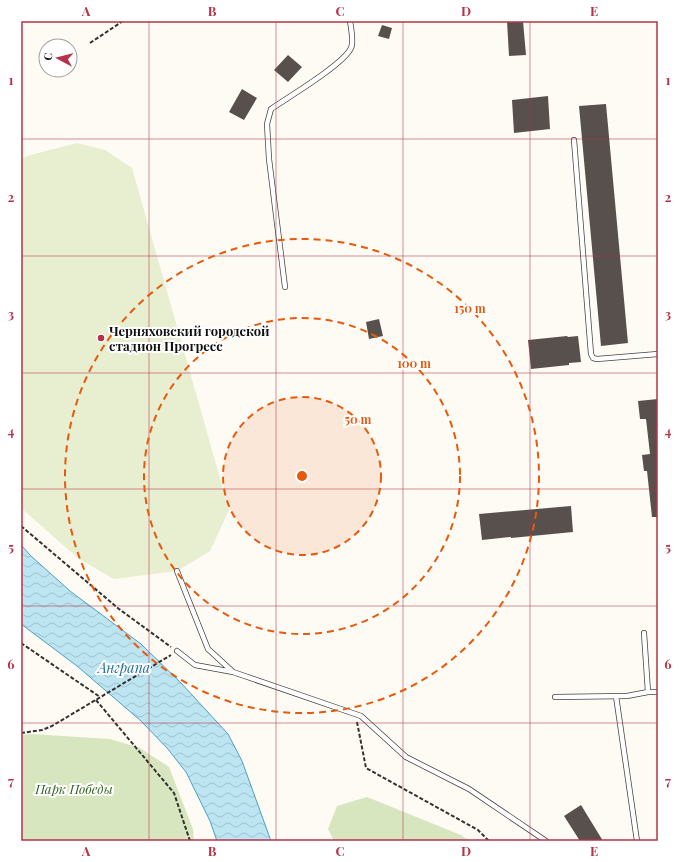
<svg xmlns="http://www.w3.org/2000/svg" width="679" height="862" font-family="'Playfair Display',serif">
	<style>
		.park { fill: #d8e6bf }
		.pitch { fill: #e8eed0 }
		.water { fill: url(#water-waves); stroke: #4aa0c2 }
		.building { fill: #58504d }
		.lines { fill: none; stroke-linecap: round; stroke-linejoin: round }
		.lane-casing { stroke: #434343; stroke-width: 6 }
		.path { stroke: #323232; stroke-width: 2; stroke-dasharray: 4 2; stroke-linecap: butt }
		.lane { stroke: #fff; stroke-width: 4.5 }
		.grid { fill: none; stroke: #b53348; stroke-width: 1; stroke-opacity: 0.55 }
		.ring { fill: none; stroke: #e8590c; stroke-width: 2; stroke-dasharray: 7 5 }
		.poi-dot { fill: #b53348; stroke: #fff; stroke-width: 1.5 }
		.labels { text-anchor: middle; stroke-width: 4; stroke-linejoin: round; paint-order: stroke }
		.poi-label { font-size: 13px; font-weight: bold; fill: #101010; stroke: #fff; text-anchor: start }
		.park-label { font-size: 13px; font-style: italic; fill: #396325; stroke: #fff }
		.water-label { font-size: 14px; font-style: italic; fill: #237298; stroke: #fff }
		.centre { fill: #e8590c; stroke: #fff; stroke-width: 2 }
		.ring-label { font-size: 12px; text-anchor: middle; font-weight: bold; fill: #e8590c; stroke: #fff; stroke-width: 4; stroke-linejoin: round; paint-order: stroke }
		.neatline { fill: none; stroke: #b53348; stroke-width: 1.5 }
		.grid-label { font-size: 13px; text-anchor: middle; font-weight: bold; fill: #b53348 }
	</style>
	<defs>
		<pattern id="water-waves" width="16" height="10" patternUnits="userSpaceOnUse"><rect width="16" height="10" fill="#bce4f1"/><path d="M0 5q4-4 8 0t8 0" fill="none" stroke="#a1c3ce"/></pattern>
	</defs>
	<rect width="100%" height="100%" fill="#fefbf4"/>
	<!-- park -->
	<path class="park" d="M31,734L110,739L140,748L169,767L193,829L194,841H21V735Z
		M367,797L461,835L470,841H334L328,829L337,806Z"/>
	<!-- pitch -->
	<path class="pitch" d="M77,143L105,150L132,168L229,510L210,551L177,571L114,579L79,559L21,508V160L27,156Z"/>
	<!-- water -->
	<path class="water" d="M21,545L31,556L70,591L141,644L182,684L228,734L242,761L271,841H217L210,821L186,772L167,748L141,721L77,666L21,624Z"/>
	<!-- building -->
	<path class="building" d="M507,21H523L526,55L509,56Z
		M382,25L392,28L389,39L378,36Z
		M288,55L302,67L288,82L274,70Z
		M242,89L257,98L244,120L229,112Z
		M548,96L550,129L514,133L512,100Z
		M606,104L628,343L601,346L579,106Z
		M379,319L383,336L369,339L366,322Z
		M567,336L568,337L578,336L581,362L569,363V365L531,369L528,340Z
		M658,399V517H652L647,471H644L642,455L650,454L646,419H640L638,401Z
		M571,506L573,532L511,538V537L482,540L479,514Z
		M581,805L603,841H580L564,816Z"/>
	<g class="lines">
		<defs>
			<path id="lane" d="M574,140L591,354L593,358L597,359L658,354
				M285,287L269,159L267,124L271,109C287,98 344,64 351,48C354,42 351,28 350,21
				M177,571L208,649L232,671
				M644,633L648,692H658
				M177,651L195,665L233,672L361,716L406,757L469,789L546,841
				M616,696L637,841
				M555,697L627,696L648,692"/>
		</defs>
		<!-- lane casing -->
		<use href="#lane" class="lane-casing"/>
		<!-- path -->
		<path class="path" d="M90,43L123,21
			M21,526L119,609L171,647
			M21,643L100,697
			M96,700L174,793L190,841
			M357,722L366,768L478,830L489,841
			M21,733L42,730L52,726L171,655"/>
		<!-- lane -->
		<use href="#lane" class="lane"/>
	</g>
	<!-- grid -->
	<path class="grid" d="M149,21V841M276,21V841M403,21V841M530,21V841M21,139H658M21,256H658M21,373H658M21,489H658M21,606H658M21,723H658"/>
	<!-- distance rings -->
	<circle cx="302" cy="476" r="79" fill="#e8590c" fill-opacity=".12"/>
	<g class="ring">
		<circle cx="302" cy="476" r="79"/>
		<circle cx="302" cy="476" r="158"/>
		<circle cx="302" cy="476" r="237"/>
	</g>
	<!-- markers -->
	<circle class="poi-dot" cx="101" cy="338" r="4"/>
	<g class="labels">
		<!-- poi labels -->
		<g class="poi-label">
			<text x="109" y="336">Черняховский городской<tspan x="109" dy="15">стадион Прогресс</tspan></text>
		</g>
		<!-- park labels -->
		<g class="park-label">
			<text x="74" y="794">Парк Победы</text>
		</g>
		<!-- water labels -->
		<g class="water-label">
			<text x="124" y="673">Анграпа</text>
		</g>
	</g>
	<circle cx="302" cy="476" r="6" class="centre"/>
	<g class="ring-label">
		<text x="470" y="313">150 m</text>
		<text x="414" y="368">100 m</text>
		<text x="358" y="424">50 m</text>
	</g>
	<!-- border -->
	<rect width="679" height="862" fill="none" stroke="#ffffff" stroke-width="44"/>
	<!-- north arrow -->
	<g transform="translate(58 58) rotate(277)"><circle r="19" fill="#ffffff" stroke="#9f9f9f"/>
	<path d="M0-3L7 15L0 10L-7 15Z" fill="#b53348"/>
	<text y="-6" font-size="11" font-weight="bold" text-anchor="middle" fill="#101010">С</text>
	</g>
	<rect x="22" y="22" width="635" height="818" class="neatline"/>
	<g class="grid-label">
		<text x="86" y="16">A</text>
		<text x="212" y="16">B</text>
		<text x="340" y="16">C</text>
		<text x="466" y="16">D</text>
		<text x="594" y="16">E</text>
		<text x="11" y="85">1</text>
		<text x="668" y="85">1</text>
		<text x="11" y="202">2</text>
		<text x="668" y="202">2</text>
		<text x="11" y="319">3</text>
		<text x="668" y="319">3</text>
		<text x="11" y="436">4</text>
		<text x="668" y="436">4</text>
		<text x="11" y="552">5</text>
		<text x="668" y="552">5</text>
		<text x="11" y="669">6</text>
		<text x="668" y="669">6</text>
		<text x="11" y="786">7</text>
		<text x="668" y="786">7</text>
		<text x="86" y="856">A</text>
		<text x="212" y="856">B</text>
		<text x="340" y="856">C</text>
		<text x="466" y="856">D</text>
		<text x="594" y="856">E</text>
	</g>
</svg>
